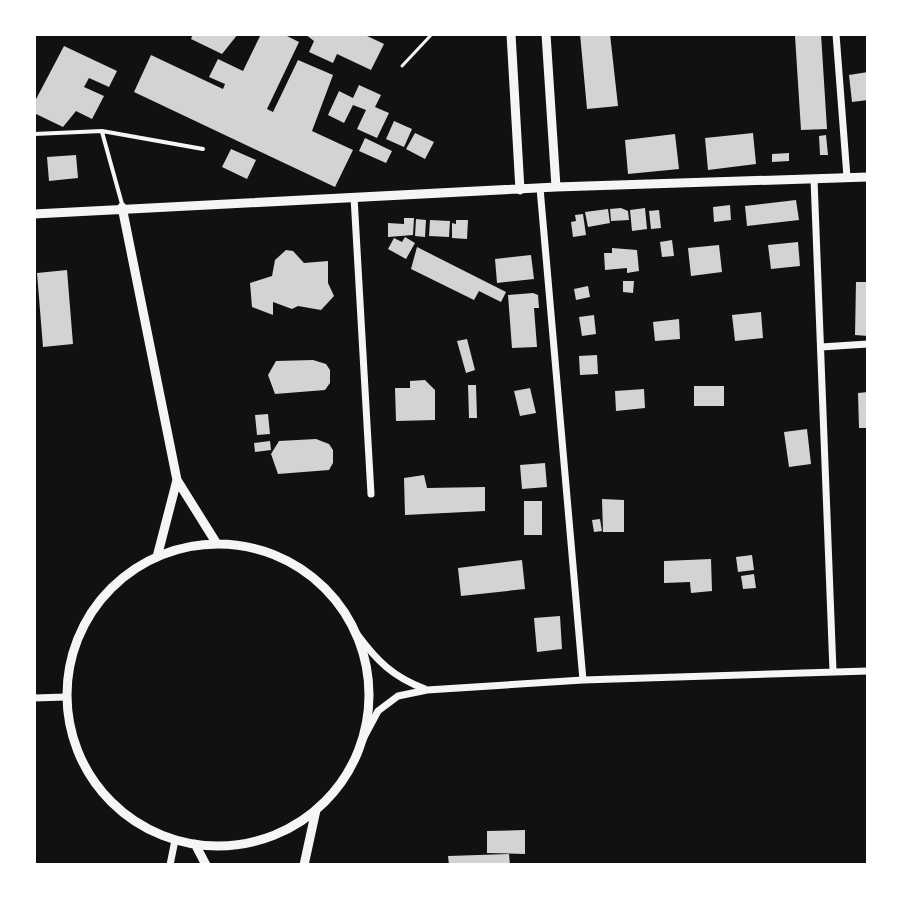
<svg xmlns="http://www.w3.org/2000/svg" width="902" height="899" font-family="Jost,sans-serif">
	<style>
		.building { fill: #d3d3d3 }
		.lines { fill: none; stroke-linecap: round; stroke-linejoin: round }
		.path { stroke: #f5f5f5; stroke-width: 3 }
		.service { stroke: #f5f5f5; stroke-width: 4 }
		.minor { stroke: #f5f5f5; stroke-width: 7 }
		.tertiary { stroke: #f5f5f5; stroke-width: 9 }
	</style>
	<rect width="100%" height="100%" fill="#111"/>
	<!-- building -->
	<path class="building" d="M193,34H238L222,54L191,39Z
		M261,34H283L299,42L267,109L273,112L298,60L333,75L312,131L353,150L335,187L134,92L151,55L223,89L225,84L209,77L218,59L243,71Z
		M305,34H363L384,44L371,70L337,54L333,63L309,52L314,41Z
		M580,34H610L618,106L587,109Z
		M821,34L827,129L801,130L795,36Z
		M64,46L117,71L109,87L89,78L84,87L104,96L92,119L76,111L63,127L34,113V103Z
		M868,72V100L852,102L849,75Z
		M359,85L381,95L375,107L389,113L377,138L357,129L366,110L353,105L344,123L328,115L339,91L353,98Z
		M394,121L412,129L404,147L386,139Z
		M415,133L434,142L425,159L406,149Z
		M753,133L756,164L708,170L705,138Z
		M675,134L679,169L628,174L625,140Z
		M826,135L828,155H820L819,136Z
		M365,138L392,151L386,163L359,151Z
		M231,149L256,160L247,179L222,167Z
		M789,153V161L772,162V154Z
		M76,155L78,178L49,181L47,157Z
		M796,200L799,220L747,226L745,206Z
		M730,205L731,220L714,222L713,207Z
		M621,208L628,211L629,220L611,221L610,209Z
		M645,208L647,229L632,231L630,210Z
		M608,209L610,223L588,227L585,212Z
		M659,210L661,228L651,229L649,211Z
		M583,214L586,235L573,237L571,222L576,221L575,215Z
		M404,218H414L413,235L388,237V223L404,224Z
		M416,219L426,220L425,237L415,236Z
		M430,220L450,221L449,237L429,236Z
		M456,220H468L467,239L452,238V223L456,224Z
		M405,237L415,243L406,259L388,249L394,238L402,242Z
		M672,240L674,256L662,257L660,242Z
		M798,242L800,266L771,269L768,245Z
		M719,245L722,272L691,276L688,248Z
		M417,247L506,292L501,302L479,291L474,300L411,269Z
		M612,248L637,250L639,271L627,273V268L605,270L604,253H612Z
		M286,250L293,251L304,263L328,261V283L334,296L321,310L298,306L292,309L273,302V315L252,307L250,283L272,276L275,260Z
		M531,255L534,279L497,283L495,259Z
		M67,270L73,344L43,347L37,273Z
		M623,281H634L633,293L623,292Z
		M856,282H868V336L855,335Z
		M588,286L590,297L576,300L574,289Z
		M533,293L538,295L539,308H534L537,347L512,348L508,295Z
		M761,312L763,338L735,341L732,315Z
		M594,315L596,334L582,336L579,317Z
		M679,319L680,339L655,341L653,322Z
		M467,339L475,370L466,373L457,341Z
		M597,355L598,374L580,375L579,356Z
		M313,360L326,364L330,370V383L325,390L275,394L268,375L276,361Z
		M425,380L435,390V420L396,421L395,388H410V381Z
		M468,385H476L477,418H469Z
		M694,386H724V406H694Z
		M530,388L536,413L520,416L514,391Z
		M644,389L645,408L616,411L615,391Z
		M868,392V428H859L858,393Z
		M268,414L270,434L257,435L255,415Z
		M807,429L811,464L789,467L784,432Z
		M316,439L329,444L333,450V463L329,470L278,474L271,454L279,441Z
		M270,441L271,450L255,452L254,443Z
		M545,463L547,487L522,489L520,465Z
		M424,475L427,488L485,487V511L405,515L404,478Z
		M602,499L624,500V532H603Z
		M524,501H542V535H524Z
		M600,519L602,531L594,532L592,520Z
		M752,555L754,570L738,572L736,557Z
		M711,559L712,591L691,593L690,582L664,583V561Z
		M522,560L525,589L461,596L458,568Z
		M754,574L756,588L743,589L741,576Z
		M560,616L562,649L537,652L534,618Z
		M525,830V854L487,853V831Z
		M509,854L510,865H449L448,856Z"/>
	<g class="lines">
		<!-- path -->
		<path class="path" d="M402,66L432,34"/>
		<!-- service -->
		<path class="service" d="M102,132L122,204
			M34,134L102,131L203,149"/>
		<!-- minor -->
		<path class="minor" d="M836,34L847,177
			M814,179L833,671
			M540,188L583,680
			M354,197L371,494
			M821,347L868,344
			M357,634C377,661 393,677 425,689
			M34,698L66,697
			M363,739L378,711L398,696L427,690L583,680L868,671
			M170,865L175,840"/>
		<!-- tertiary -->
		<path class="tertiary" d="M511,34L520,190
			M546,34L556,187
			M122,207L177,480L217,544
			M34,214L556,187L868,177
			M67 695a151 151 0 1 1 302 0a151 151 0 1 1-302 0Z
			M157,557L177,480
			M195,844L206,865
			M304,865L316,810"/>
	</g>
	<!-- border -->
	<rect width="902" height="899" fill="none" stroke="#ffffff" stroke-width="72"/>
</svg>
